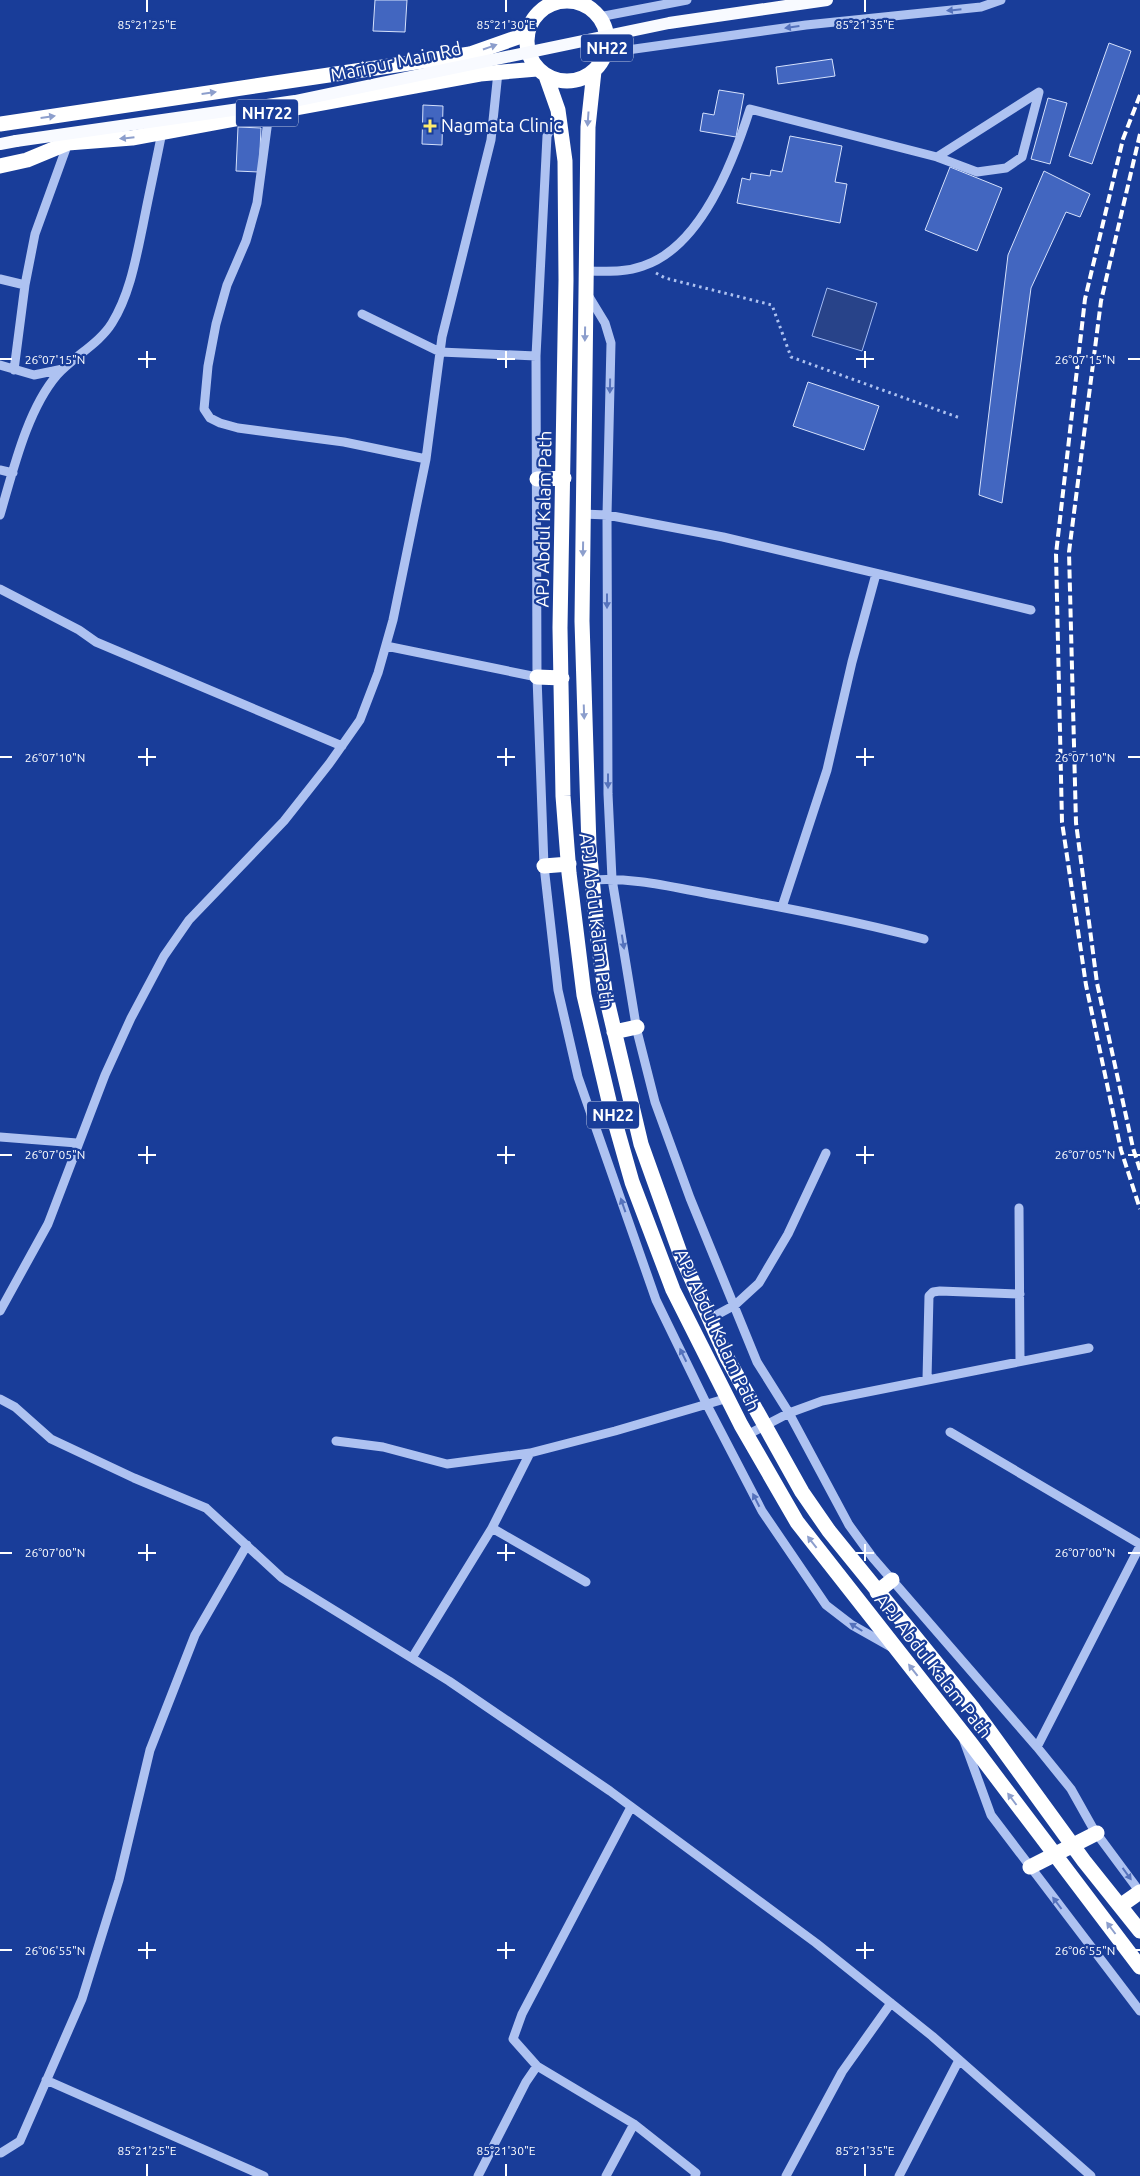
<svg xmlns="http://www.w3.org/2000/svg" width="1140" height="2176" font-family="Ubuntu,sans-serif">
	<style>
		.water { fill: #284389; stroke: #a1baf3 }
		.building { fill: #4266c0; stroke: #d5e1fc }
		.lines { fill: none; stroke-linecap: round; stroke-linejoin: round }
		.path { stroke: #aec2f1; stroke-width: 3; stroke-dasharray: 2.5 4; stroke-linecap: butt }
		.minor { stroke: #aec2f1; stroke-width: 9 }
		.major { stroke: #f8faff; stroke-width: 12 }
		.highway { stroke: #fff; stroke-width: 15 }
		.rail { stroke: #fff; stroke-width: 4; stroke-dasharray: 9 4; stroke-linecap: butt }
		.major-bridge { stroke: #f8faff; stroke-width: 12 }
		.oneway { fill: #5572bc }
		.oneway2 { fill: #8c9ecc }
		.ticks { fill: none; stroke: #fff; stroke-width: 2 }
		.poi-dot { fill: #ffec6e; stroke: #193d99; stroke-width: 2 }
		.labels { text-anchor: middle; stroke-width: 4.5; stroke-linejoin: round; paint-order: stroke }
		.shield { fill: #193d99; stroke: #bac5e0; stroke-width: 1 }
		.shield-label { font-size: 16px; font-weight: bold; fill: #fff }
		.street-label { font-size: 18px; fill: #fff; stroke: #193d99 }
		.poi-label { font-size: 18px; fill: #fff; stroke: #193d99; text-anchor: start }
		.ticks-label { font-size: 12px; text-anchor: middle; fill: #fff; stroke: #193d99; stroke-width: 4.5; stroke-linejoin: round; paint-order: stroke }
	</style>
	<rect width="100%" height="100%" fill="#193d99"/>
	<!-- water -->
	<path class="water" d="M827,288L877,303L862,351L812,336Z"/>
	<!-- building -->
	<path class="building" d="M375,0H407L405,32L373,31Z
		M1109,43L1131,51L1092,164L1069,156Z
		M832,59L835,76L778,84L776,67Z
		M719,90L744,94L736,137L700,131L703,113L714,115Z
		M1048,98L1067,103L1050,164L1031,159Z
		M423,105L443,106L442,145L422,144Z
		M238,127L261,128L259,172L236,171Z
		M790,136L842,146L835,182L847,184L840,223L737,203L742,178L750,180L751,173L770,176L771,170L782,172Z
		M950,167L1002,188L977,251L925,230Z
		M1044,171L1090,194L1080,217L1066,212L1031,288L1002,503L979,495L1008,255Z
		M808,382L879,406L864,450L793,426Z"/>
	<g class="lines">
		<!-- path -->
		<path class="path" d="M656,273L665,278L772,305L791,357L960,418"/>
		<!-- minor -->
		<path class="minor" d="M599,17L687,0
			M606,53L806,25L981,7L1001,0
			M269,113L257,203L246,241L227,285L216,324L208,366L204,409L210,418L220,423L238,428L344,442L426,459
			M557,114L547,136L536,356L537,677L544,866L558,990L578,1077L656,1300L707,1405L762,1511L826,1605L852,1625L891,1647
			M586,271C606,271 624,273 643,266C701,247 733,162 750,109L937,157L977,172L1006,168L1022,157L1039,92L937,157
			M0,279L25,285
			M588,295L605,323L611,343L607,515L608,794L612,879L637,1031L655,1102L690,1198L757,1362L789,1413L849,1525L873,1558L1037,1747L1071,1789L1094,1830L1140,1892
			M362,314L440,352L536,356
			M0,365L34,375L63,369
			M14,370L25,285L35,234L68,143
			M0,470L13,473
			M583,514L607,515L723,537L1031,610
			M0,515C13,471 27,410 57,375C74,356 99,344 112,323C130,294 136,258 143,225C149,194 156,163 162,132
			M0,589L79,630L96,642L342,746
			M386,646L537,677
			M592,880C634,877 675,888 716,895C786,908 855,921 924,939
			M782,907L827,770L852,662L876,574
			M0,1137L77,1143
			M1019,1208L1020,1361
			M0,1311L48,1224L105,1075L131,1018L164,956L189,920L284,821L329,764L360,720L378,673L393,620L426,459L442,337L491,140L498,72
			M709,1319L735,1305L759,1283L788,1234L826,1153
			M927,1379L929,1296L933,1292L940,1291L1020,1294
			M0,1399L15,1407L51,1439L134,1478L206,1508L282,1578L449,1681L610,1791L816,1943L932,2036L1091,2176
			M950,1432L1140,1544
			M747,1435L789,1413L822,1401L1089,1348
			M336,1441L383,1447L447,1464L530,1453
			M492,1528L586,1582
			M412,1658L492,1528L530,1453L615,1431L728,1398
			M964,1741L991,1815L1140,2011
			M1037,1747L1140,1546
			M631,1807L522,2014L513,2039L537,2066L634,2124L696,2173L695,2176
			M46,2080L264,2176
			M1,2153L20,2141L82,1999L119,1880L150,1750L195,1635L247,1545
			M478,2176L526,2082L537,2066
			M606,2176L634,2124
			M786,2176L842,2072L891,2003
			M899,2176L959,2060"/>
		<!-- major -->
		<path class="major" d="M0,144L16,141"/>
		<!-- highway -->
		<path class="highway" d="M527 41a40 40 0 1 1 80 0a40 40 0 1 1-80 0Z
			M594,71L588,127L582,621L589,847L598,940L605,992L641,1144L680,1253L726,1356L802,1492L829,1531L972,1707L1084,1861L1140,1931
			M546,76L558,110L565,161L566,280L560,628L563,796L569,873L584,995L609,1101L632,1182L673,1290L741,1425L797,1522L972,1745L1140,1967
			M0,124L470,54L527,34
			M0,166L27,160L68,143L132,138L480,74L537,69
			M537,479L564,478
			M537,677L562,678
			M544,866L569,864
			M614,1032L637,1027
			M877,1592L892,1580
			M1030,1867L1097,1833
			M1120,1906L1140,1892"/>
		<!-- rail -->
		<path class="rail" d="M1140,95L1123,139L1085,299L1056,554L1062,822L1086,985L1121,1150L1140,1209
			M1140,134L1101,301L1069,552L1076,823L1097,983L1133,1148L1140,1170"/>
		<!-- major-bridge -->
		<path class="major-bridge" d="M16,141L295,101L669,23L827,0"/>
	</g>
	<!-- one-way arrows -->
	<defs><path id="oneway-solid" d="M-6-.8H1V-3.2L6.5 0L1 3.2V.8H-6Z" transform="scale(1.25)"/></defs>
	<g class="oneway">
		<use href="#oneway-solid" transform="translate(954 10) rotate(174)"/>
		<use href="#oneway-solid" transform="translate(792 27) rotate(172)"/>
		<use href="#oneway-solid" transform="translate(610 386) rotate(91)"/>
		<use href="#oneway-solid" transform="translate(607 601) rotate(90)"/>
		<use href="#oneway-solid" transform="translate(608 781) rotate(90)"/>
		<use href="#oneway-solid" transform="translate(623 942) rotate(81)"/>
		<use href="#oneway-solid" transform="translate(623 1205) rotate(-109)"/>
		<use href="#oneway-solid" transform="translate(683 1355) rotate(-116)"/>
		<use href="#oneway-solid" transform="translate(756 1500) rotate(-117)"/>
		<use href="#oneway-solid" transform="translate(856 1627) rotate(-148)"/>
		<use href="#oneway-solid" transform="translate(1127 1874) rotate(54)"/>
		<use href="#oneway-solid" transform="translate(1057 1903) rotate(-127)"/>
	</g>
	<g class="oneway2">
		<use href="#oneway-solid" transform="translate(490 47) rotate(-19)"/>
		<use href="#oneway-solid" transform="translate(209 93) rotate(-8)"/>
		<use href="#oneway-solid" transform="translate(48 117) rotate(-8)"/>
		<use href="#oneway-solid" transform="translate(588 119) rotate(94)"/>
		<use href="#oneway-solid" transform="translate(127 138) rotate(174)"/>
		<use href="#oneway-solid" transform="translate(585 334) rotate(91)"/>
		<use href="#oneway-solid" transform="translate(583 549) rotate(91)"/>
		<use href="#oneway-solid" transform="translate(584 712) rotate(88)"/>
		<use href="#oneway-solid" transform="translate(812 1542) rotate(-128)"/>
		<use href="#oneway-solid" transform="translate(913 1670) rotate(-128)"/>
		<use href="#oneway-solid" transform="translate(1012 1799) rotate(-127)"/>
		<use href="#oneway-solid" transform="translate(1111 1928) rotate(-127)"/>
	</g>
	<!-- ticks -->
	<path class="ticks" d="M147,0V12M506,0V12M865,0V12M147,351V368M506,351V368M865,351V368M0,359H12M138,359H156M497,359H515M856,359H874M1128,359H1140M147,748V766M506,748V766M865,748V766M0,757H12M138,757H156M497,757H515M856,757H874M1128,757H1140M147,1146V1164M506,1146V1164M865,1146V1164M0,1155H12M138,1155H156M497,1155H515M856,1155H874M1128,1155H1140M147,1544V1561M506,1544V1561M865,1544V1561M0,1553H12M138,1553H156M497,1553H515M856,1553H874M1128,1553H1140M147,1942V1959M506,1942V1959M865,1942V1959M0,1950H12M138,1950H156M497,1950H515M856,1950H874M1128,1950H1140M147,2164V2176M506,2164V2176M865,2164V2176"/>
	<!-- markers -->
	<path class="poi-dot" d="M427.5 118.5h5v5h5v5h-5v5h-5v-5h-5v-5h5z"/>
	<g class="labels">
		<!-- shield labels -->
		<g class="shield">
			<rect x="581" y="34.5" width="52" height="27" rx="4"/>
			<rect x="236" y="99.5" width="62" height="27" rx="4"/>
			<rect x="587" y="1101.5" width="52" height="27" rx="4"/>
		</g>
		<g class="shield-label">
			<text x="607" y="54">NH22</text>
			<text x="267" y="119">NH722</text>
			<text x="613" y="1121">NH22</text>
		</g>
		<!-- street labels -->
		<g class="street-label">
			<text transform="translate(396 62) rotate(-12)" y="6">Maripur Main Rd</text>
			<text transform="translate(544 519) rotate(-89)" y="6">APJ Abdul Kalam Path</text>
			<text transform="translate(596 921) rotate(83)" y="6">APJ Abdul Kalam Path</text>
			<text transform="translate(717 1330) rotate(65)" y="6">APJ Abdul Kalam Path</text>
			<text transform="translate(933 1666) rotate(52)" y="6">APJ Abdul Kalam Path</text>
		</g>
		<!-- poi labels -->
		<g class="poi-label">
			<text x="441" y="132">Nagmata Clinic</text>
		</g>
	</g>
	<g class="ticks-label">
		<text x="147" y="29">85°21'25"E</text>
		<text x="506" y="29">85°21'30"E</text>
		<text x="865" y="29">85°21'35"E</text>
		<text x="55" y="364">26°07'15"N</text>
		<text x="1085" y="364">26°07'15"N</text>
		<text x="55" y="762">26°07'10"N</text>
		<text x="1085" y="762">26°07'10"N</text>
		<text x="55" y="1159">26°07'05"N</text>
		<text x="1085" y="1159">26°07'05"N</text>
		<text x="55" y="1557">26°07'00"N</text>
		<text x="1085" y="1557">26°07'00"N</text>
		<text x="55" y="1955">26°06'55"N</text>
		<text x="1085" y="1955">26°06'55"N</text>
		<text x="147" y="2155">85°21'25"E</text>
		<text x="506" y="2155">85°21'30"E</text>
		<text x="865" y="2155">85°21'35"E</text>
	</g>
</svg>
